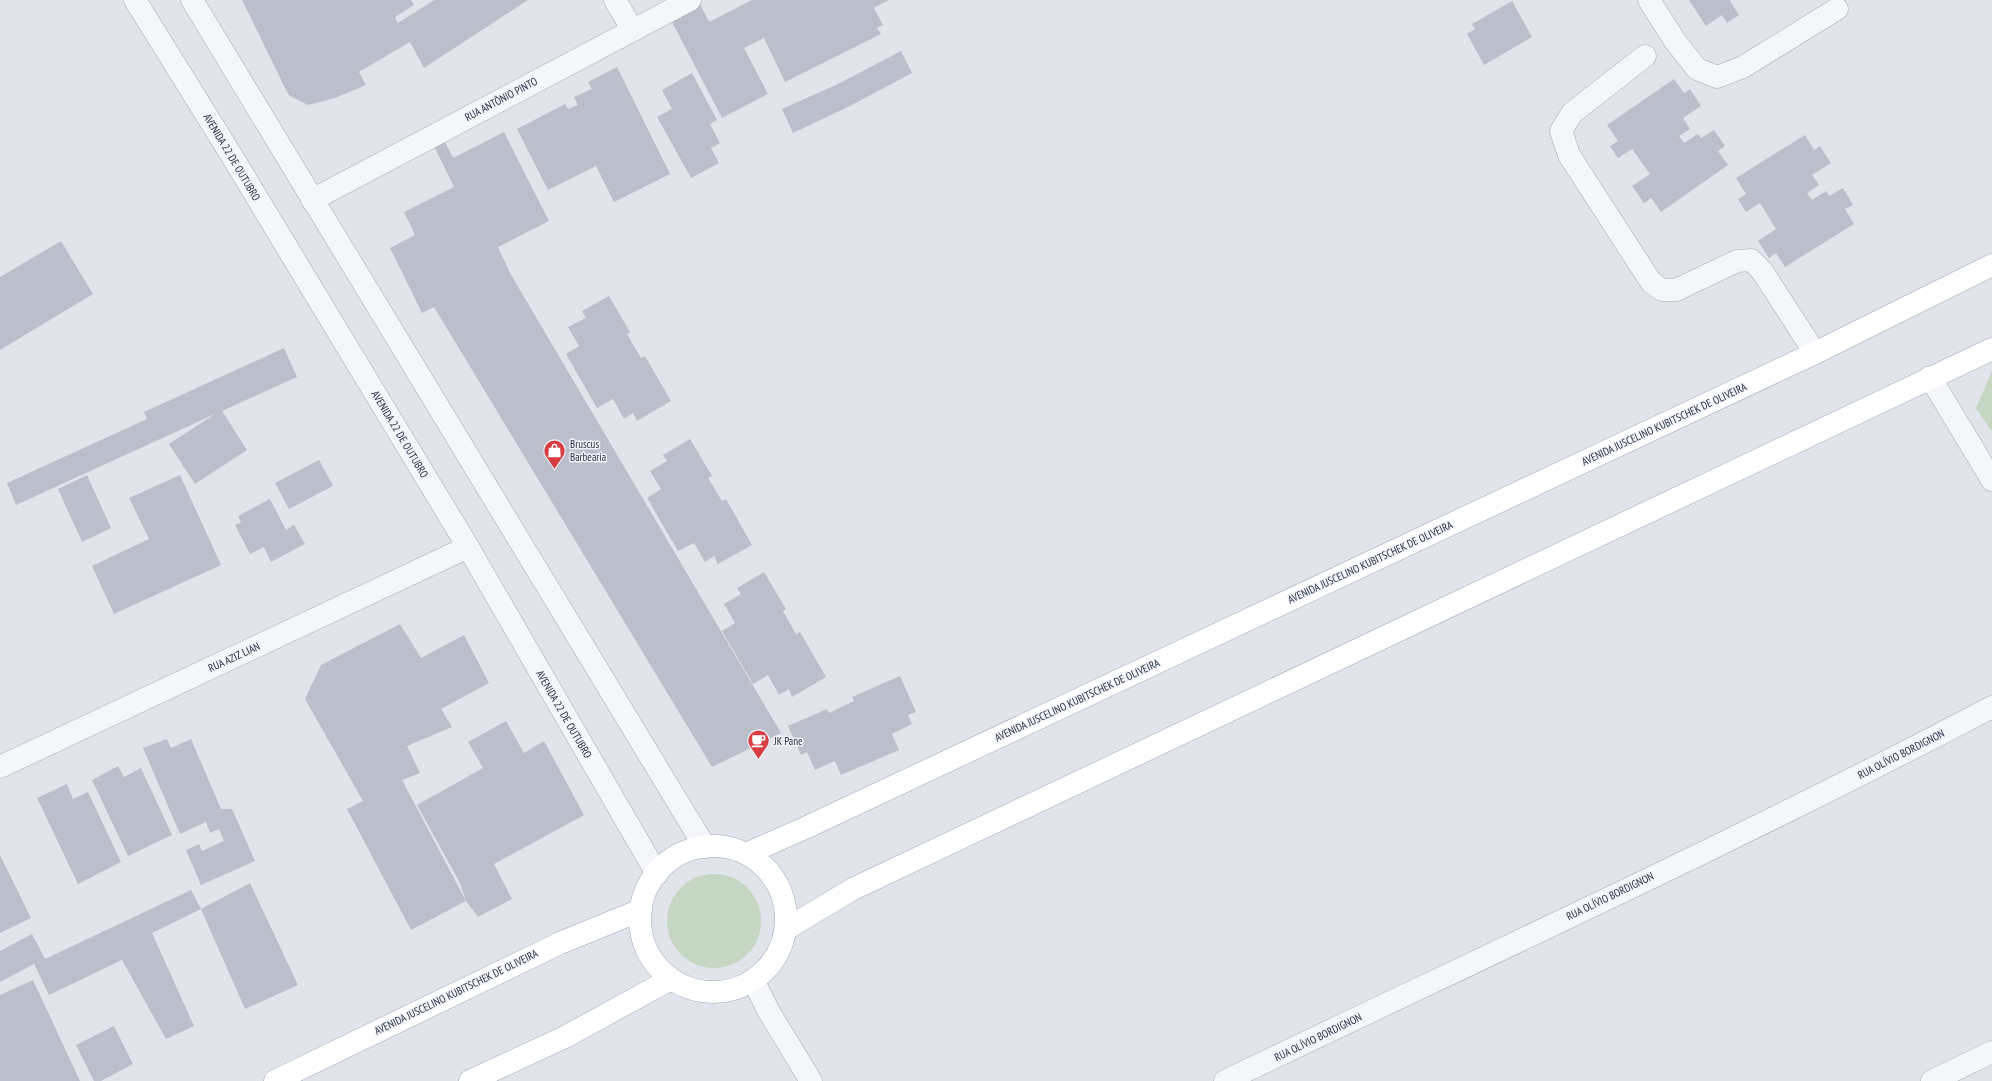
<svg xmlns="http://www.w3.org/2000/svg" width="1992" height="1081" font-family="'PT Sans Narrow',sans-serif">
	<style>
		.green { fill: #c5d6c2 }
		.building { fill: #bbbfcb }
		.lines { fill: none; stroke-linecap: round; stroke-linejoin: round }
		.minor-casing { stroke: #a6aab6; stroke-width: 23 }
		.major-casing { stroke: #9fa7b8; stroke-width: 23 }
		.minor { stroke: #f4f6f9; stroke-width: 22 }
		.major { stroke: #fff; stroke-width: 22 }
		.labels { text-anchor: middle; stroke-width: 3; stroke-linejoin: round; paint-order: stroke }
		.street-label { font-size: 11px; fill: #282f44; stroke: #f1f3f8 }
		.poi-label { font-size: 11px; fill: #282f44; stroke: #f1f3f8; text-anchor: start }
	</style>
	<rect width="100%" height="100%" fill="#e1e4eb"/>
	<!-- green -->
	<path class="green" d="M1992,371V432L1976,408Z
		M667 921a47 47 0 1 1 94 0a47 47 0 1 1-94 0Z"/>
	<!-- building -->
	<path class="building" d="M242,0H411L414,5L395,17L398,23L434,0H528L424,68L410,42L359,72L366,85L335,98L308,105L290,96L287,92Z
		M752,0H889L874,8L883,25L877,28L881,34L785,82L764,38L744,48L768,94L722,118L671,20L700,4L709,22Z
		M1689,0H1731L1730,1L1739,15L1727,23L1722,15L1706,26Z
		M1512,1L1532,37L1484,65L1467,34L1475,29L1472,24Z
		M901,51L912,73L850,106L793,133L782,109L838,84Z
		M617,67L670,174L614,202L596,166L548,190L517,129L565,104L568,109L578,105L574,97L592,89L588,82Z
		M692,73L717,120L710,124L720,143L711,148L719,163L691,178L657,117L672,109L662,90Z
		M1674,79L1684,93L1690,89L1701,106L1683,118L1690,129L1679,136L1684,143L1698,134L1701,138L1714,130L1725,146L1718,151L1728,165L1661,212L1651,198L1644,203L1632,186L1650,174L1632,149L1618,158L1610,146L1618,141L1607,125Z
		M504,132L549,221L498,247L510,273L781,733L712,767L434,307L422,313L390,248L415,235L404,212L454,187L435,148L445,142L453,158Z
		M1805,135L1814,150L1820,146L1831,163L1812,175L1819,185L1807,193L1812,200L1826,191L1829,196L1843,188L1853,205L1845,209L1854,224L1785,267L1776,253L1769,258L1758,241L1776,229L1760,203L1746,212L1738,199L1746,194L1736,178Z
		M61,241L93,294L0,350V277Z
		M609,296L630,332L627,334L641,358L645,356L671,401L637,421L633,413L624,419L613,399L597,408L566,354L579,346L568,327L586,318L582,311Z
		M284,348L297,377L222,411L247,450L195,484L169,444L215,414L16,505L7,483L147,419L144,412Z
		M690,439L712,476L708,478L722,501L726,499L752,545L718,564L714,556L705,562L694,543L678,551L647,498L661,489L650,471L667,461L663,455Z
		M319,460L333,486L289,509L275,483Z
		M87,475L111,528L82,542L58,489Z
		M180,475L221,565L114,614L92,566L149,539L129,498Z
		M270,499L286,530L294,525L305,544L271,562L264,547L250,554L235,525L241,522L238,516Z
		M764,572L786,609L783,611L796,634L800,632L826,677L792,697L789,689L779,695L768,675L753,684L722,631L735,623L724,604L741,594L737,588Z
		M400,624L421,658L464,635L489,683L441,709L452,727L407,746L420,773L402,780L466,901L411,930L347,809L363,801L305,699L321,665Z
		M900,676L916,712L908,715L912,724L892,734L899,750L841,775L835,761L815,770L807,752L801,755L788,726L827,709L829,713L854,701L852,697Z
		M506,721L524,753L544,741L584,815L494,864L512,899L478,917L466,901L460,883L417,805L483,768L468,742Z
		M167,739L171,748L191,739L221,809H232L255,861L201,885L186,850L199,844L202,851L224,841L219,829L210,833L206,822L180,834L143,748Z
		M118,766L124,777L141,768L172,835L128,856L92,780Z
		M67,784L73,799L88,792L121,862L78,884L37,798Z
		M0,855L31,918L0,933Z
		M250,883L298,985L245,1009L201,909L152,933L194,1026L166,1039L122,960L49,995L34,964L0,982V951L32,934L45,959L191,890L201,909Z
		M33,980L80,1081H0V995Z
		M114,1026L133,1064L101,1081H94L76,1045Z"/>
	<g class="lines">
		<defs>
			<path id="minor" d="M135,0L230,153L468,547L657,874
				M192,0L705,847
				M615,0L632,29
				M1649,0L1675,41L1697,69L1717,77L1743,67L1837,9
				M1645,56L1572,113L1561,131L1569,155L1651,282L1662,290H1676L1737,261L1751,260L1762,271L1815,353
				M312,200L690,0
				M1930,377L1992,480
				M0,767L468,547
				M753,980L769,1012L811,1081
				M1225,1081C1481,958 1741,839 1992,707
				M1932,1081L1992,1052"/>
			<path id="major" d="M640 919a73 73 0 1 1 146 0a73 73 0 1 1-146 0Z
				M746,854L805,828L1815,353L1992,265
				M786,929L853,889L1992,349
				M275,1081L560,943L641,910
				M470,1081L565,1037L671,979"/>
		</defs>
		<!-- minor casing -->
		<use href="#minor" class="minor-casing"/>
		<!-- major casing -->
		<use href="#major" class="major-casing"/>
		<!-- minor -->
		<use href="#minor" class="minor"/>
		<!-- major -->
		<use href="#major" class="major"/>
	</g>
	<!-- icons -->
	<defs>
		<symbol id="shop-pin" viewBox="-11 -11 22 30"><path d="M0 17L-7.5 6A9.5 9.5 0 1 1 7.5 6Z" fill="#d93d44" stroke="#f1f3f8"/><path d="M-5-2.5h2.3a2.7 3.5 0 0 1 5.4 0H5L5.5 6h-11ZM-1.5-2.5h3a1.5 2.3 0 0 0-3 0Z" fill="#fff"/></symbol>
		<symbol id="cafe-pin" viewBox="-11 -11 22 30"><path d="M0 17L-7.5 6A9.5 9.5 0 1 1 7.5 6Z" fill="#d93d44" stroke="#f1f3f8"/><path d="M-5.5-4.5H6V0H3Q3 3.5 0 3.5H-2.5Q-5.5 3.5-5.5 0ZM3-3.2v2h1.7v-2ZM-6 4.5H4V6H-6Z" fill="#fff"/></symbol>
	</defs>
	<g fill-rule="evenodd">
		<use href="#shop-pin" x="542" y="438" width="25" height="34"/>
		<use href="#cafe-pin" x="746" y="728" width="25" height="34"/>
	</g>
	<g class="labels">
		<!-- street labels -->
		<g class="street-label">
			<text transform="translate(501 99) rotate(-28)" y="4">RUA ANTÔNIO PINTO</text>
			<text transform="translate(232 157) rotate(59)" y="4">AVENIDA 22 DE OUTUBRO</text>
			<text transform="translate(1664 424) rotate(-25)" y="4">AVENIDA JUSCELINO KUBITSCHEK DE OLIVEIRA</text>
			<text transform="translate(400 434) rotate(59)" y="4">AVENIDA 22 DE OUTUBRO</text>
			<text transform="translate(1370 562) rotate(-25)" y="4">AVENIDA JUSCELINO KUBITSCHEK DE OLIVEIRA</text>
			<text transform="translate(234 657) rotate(-25)" y="4">RUA AZIZ LIAN</text>
			<text transform="translate(1077 700) rotate(-25)" y="4">AVENIDA JUSCELINO KUBITSCHEK DE OLIVEIRA</text>
			<text transform="translate(564 714) rotate(60)" y="4">AVENIDA 22 DE OUTUBRO</text>
			<text transform="translate(1901 754) rotate(-27)" y="4">RUA OLÍVIO BORDIGNON</text>
			<text transform="translate(1610 896) rotate(-26)" y="4">RUA OLÍVIO BORDIGNON</text>
			<text transform="translate(456 992) rotate(-26)" y="4">AVENIDA JUSCELINO KUBITSCHEK DE OLIVEIRA</text>
			<text transform="translate(1318 1037) rotate(-26)" y="4">RUA OLÍVIO BORDIGNON</text>
		</g>
		<!-- poi labels -->
		<g class="poi-label">
			<text x="570" y="448">Bruscus<tspan x="570" dy="13">Barbearia</tspan></text>
			<text x="774" y="745">JK Pane</text>
		</g>
	</g>
</svg>
